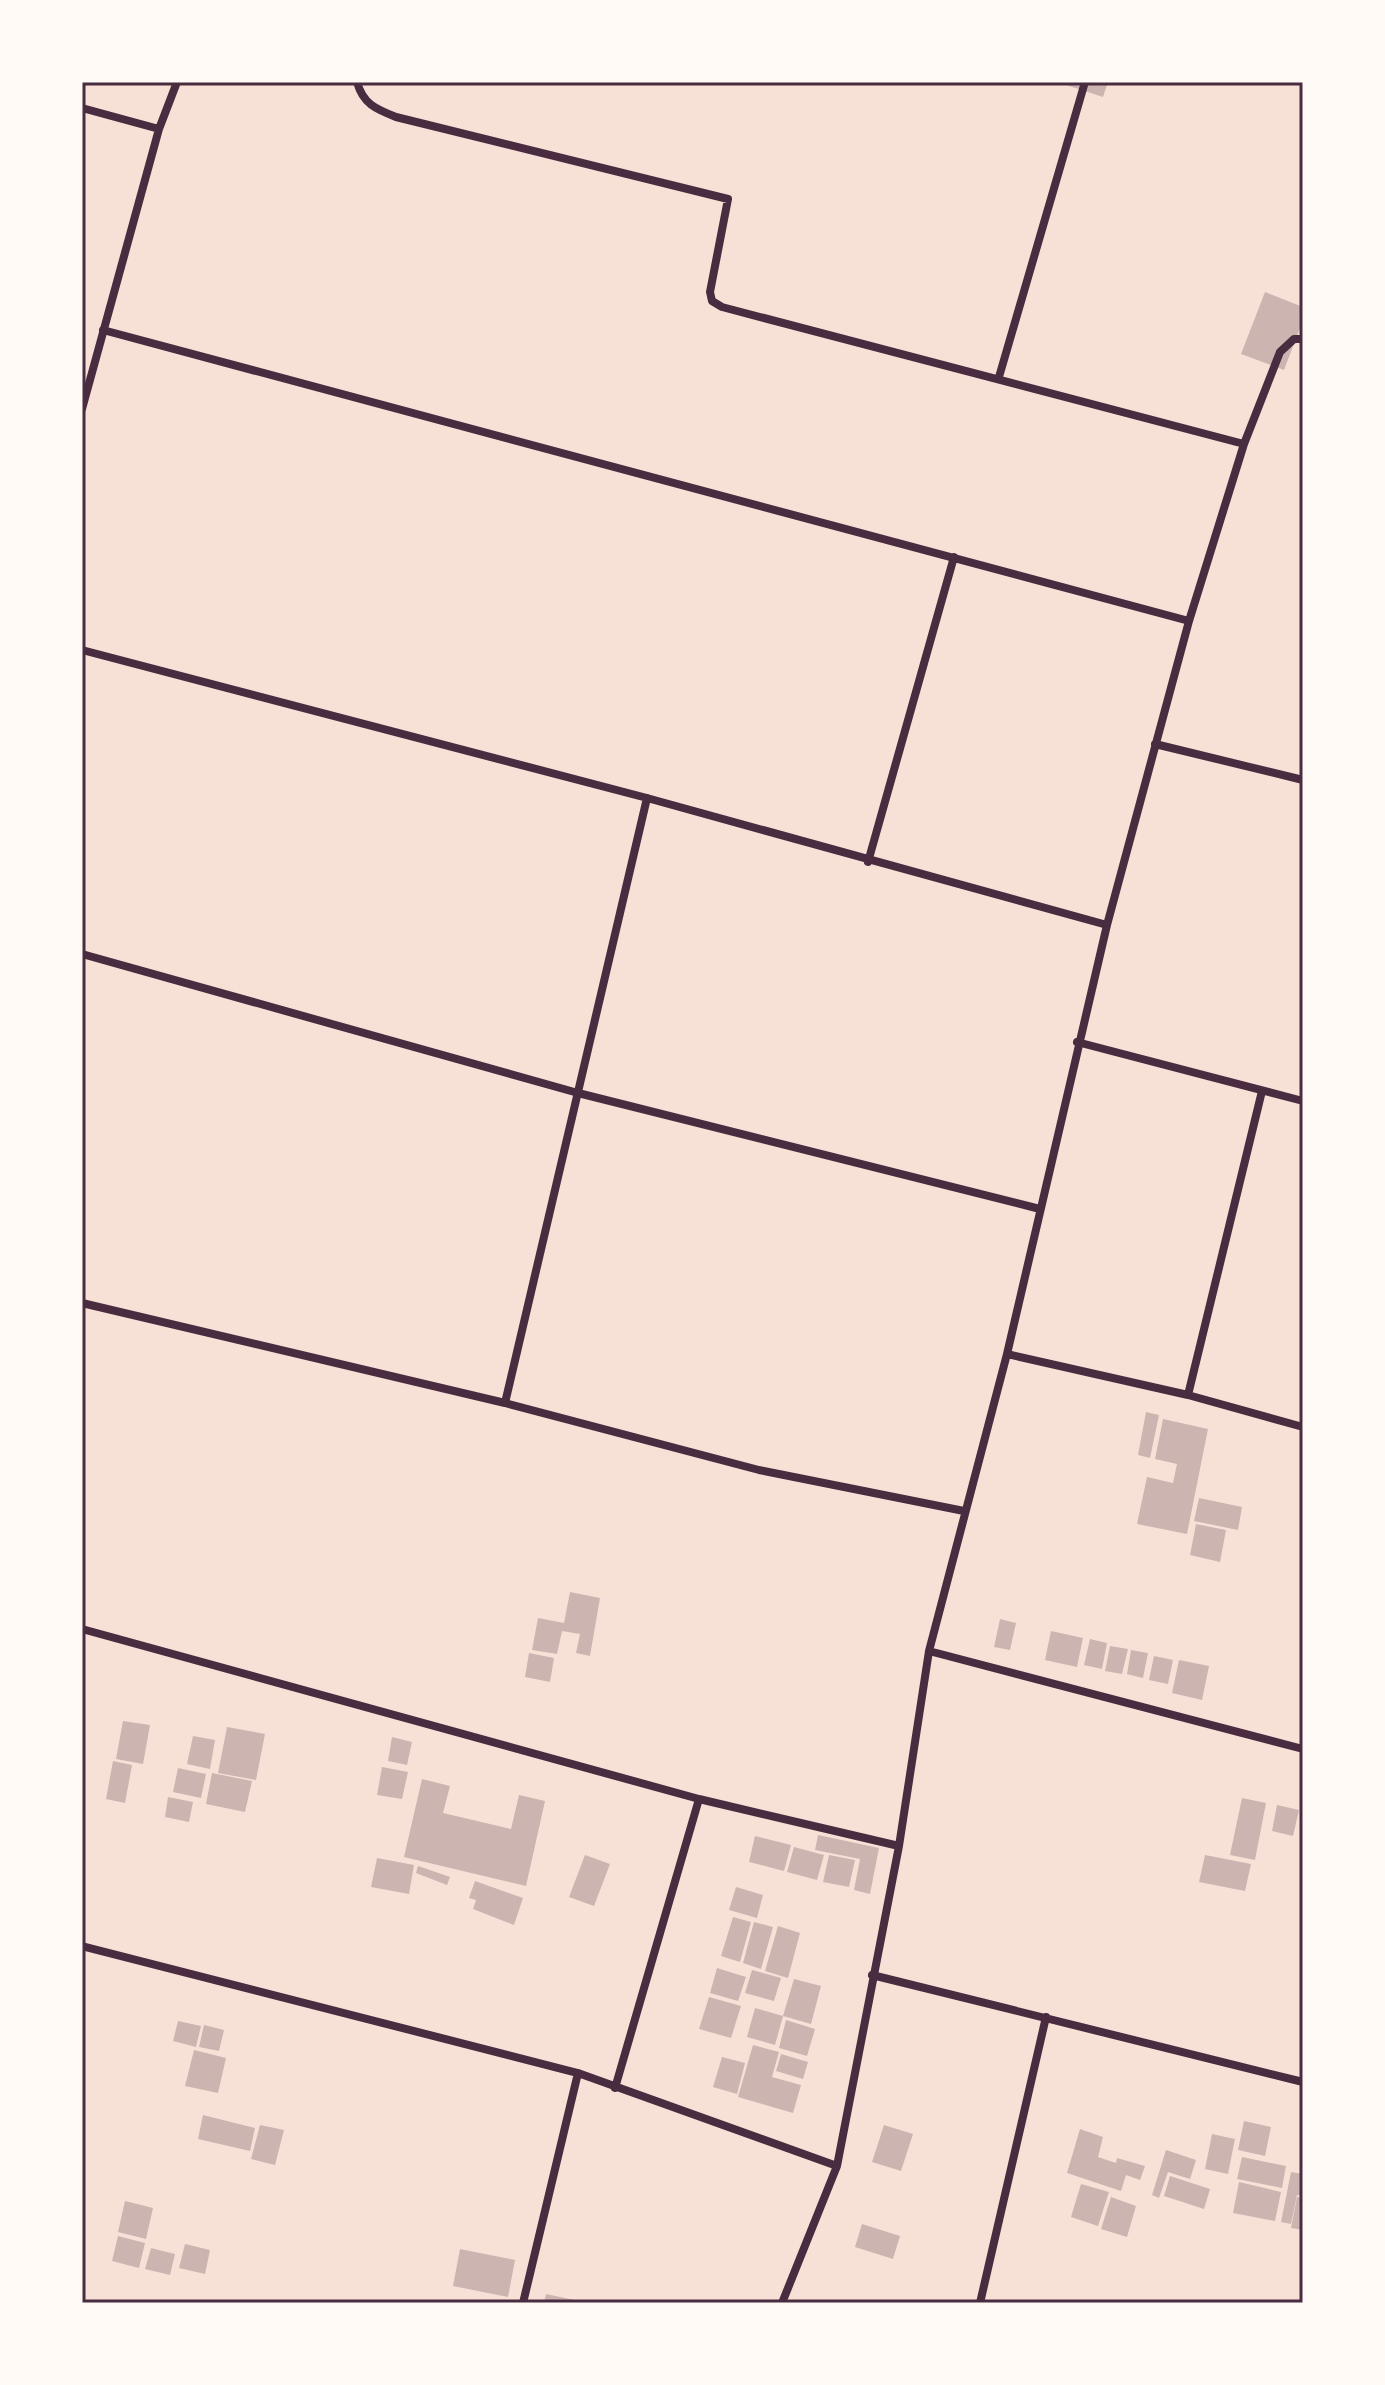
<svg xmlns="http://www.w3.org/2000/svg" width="1385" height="2385" font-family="Commissioner,sans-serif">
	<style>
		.building { fill: #ccb4b1 }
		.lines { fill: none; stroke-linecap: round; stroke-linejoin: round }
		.minor { stroke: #4a2c40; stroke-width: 8 }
		.neatline { fill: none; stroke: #4a2c40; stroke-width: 3 }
	</style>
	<rect width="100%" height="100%" fill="#f7e1d7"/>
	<!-- building -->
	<path class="building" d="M1057,82H1108L1103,97Z
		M1265,292L1303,307V320L1284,370L1241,354Z
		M1146,1412L1159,1415L1150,1458L1138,1455Z
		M1163,1419L1208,1429L1187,1534L1137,1524L1147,1477L1173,1483L1177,1464L1155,1459Z
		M1199,1498L1242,1507L1238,1530L1194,1521Z
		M1196,1524L1226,1530L1220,1562L1190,1555Z
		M570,1592L600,1598L590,1656L576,1653L580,1634L562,1631L557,1654L532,1650L538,1618L564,1623Z
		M1000,1619L1016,1623L1010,1650L994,1647Z
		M1051,1631L1083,1638L1077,1667L1045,1660Z
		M1090,1639L1107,1643L1102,1669L1084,1665Z
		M1110,1646L1128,1649L1122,1674L1105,1671Z
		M1131,1650L1148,1653L1143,1678L1127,1674Z
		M529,1653L554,1658L550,1682L525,1677Z
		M1154,1656L1173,1660L1168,1684L1149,1680Z
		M1179,1660L1209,1666L1202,1700L1172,1693Z
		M123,1721L150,1725L143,1764L116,1759Z
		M227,1727L265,1734L256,1780L218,1773Z
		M193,1736L215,1740L210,1769L187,1764Z
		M392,1737L412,1742L407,1765L388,1761Z
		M113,1761L132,1765L125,1803L106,1799Z
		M382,1767L408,1772L402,1799L377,1795Z
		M178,1768L206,1774L201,1798L173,1792Z
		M212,1773L252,1781L245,1812L206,1804Z
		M422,1779L450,1786L443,1813L511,1829L519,1795L545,1801L526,1886L404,1857Z
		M168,1797L193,1802L189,1822L165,1817Z
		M1242,1798L1266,1803L1255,1860L1230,1855Z
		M1277,1805L1299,1810L1293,1836L1272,1831Z
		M818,1835L879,1848L870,1894L854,1890L860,1859L815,1850Z
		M755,1836L791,1845L784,1871L749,1862Z
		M794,1847L824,1855L817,1880L787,1872Z
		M585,1855L610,1864L594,1906L569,1897Z
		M829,1855L855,1860L849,1887L823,1882Z
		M1205,1855L1251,1864L1245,1891L1199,1882Z
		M377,1858L414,1865L409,1894L371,1887Z
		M418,1866L450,1877L447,1885L416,1873Z
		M475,1881L523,1898L514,1925L473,1909L476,1900L469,1898Z
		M736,1887L763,1895L757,1918L729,1910Z
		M733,1917L751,1922L740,1962L721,1956Z
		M754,1922L773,1927L761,1969L743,1963Z
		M778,1926L800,1933L788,1978L765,1971Z
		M717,1968L746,1977L738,2001L710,1993Z
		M752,1970L781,1978L774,2001L745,1993Z
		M794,1979L821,1986L811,2024L783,2016Z
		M709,1997L741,2006L731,2038L699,2029Z
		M755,2008L783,2016L775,2045L747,2037Z
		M786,2020L815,2029L807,2056L779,2048Z
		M178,2021L201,2026L196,2047L173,2041Z
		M204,2025L224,2030L219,2051L199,2047Z
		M753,2045L779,2052L772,2077L801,2085L793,2113L738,2097Z
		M194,2050L226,2058L218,2093L185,2086Z
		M781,2054L808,2062L803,2079L776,2071Z
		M722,2057L745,2063L737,2094L713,2087Z
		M203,2115L255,2128L250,2151L198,2139Z
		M1244,2121L1271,2127L1265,2156L1238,2150Z
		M260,2125L284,2130L275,2165L251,2159Z
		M884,2125L913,2134L901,2171L872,2162Z
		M1080,2129L1103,2137L1098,2157L1116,2163L1117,2158L1145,2166L1140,2180L1126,2175L1121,2191L1067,2173Z
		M1212,2134L1235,2139L1228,2174L1205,2169Z
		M1166,2150L1196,2160L1190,2179L1168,2172L1159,2198L1152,2195Z
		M1242,2157L1286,2166L1282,2188L1237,2179Z
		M1291,2172L1303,2174V2196L1297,2195L1291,2224L1281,2222Z
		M1170,2176L1210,2189L1204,2209L1164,2196Z
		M1239,2182L1281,2192L1275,2221L1233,2213Z
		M1081,2184L1109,2192L1098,2226L1071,2217Z
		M1111,2197L1136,2206L1127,2237L1101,2229Z
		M1297,2197L1303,2198V2230L1291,2228Z
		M125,2201L153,2208L146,2239L118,2232Z
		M862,2224L900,2236L893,2259L855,2247Z
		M118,2236L145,2243L139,2268L112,2261Z
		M185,2244L210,2250L205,2274L179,2268Z
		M151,2248L175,2254L170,2275L145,2269Z
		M460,2249L515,2260L508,2297L453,2286Z
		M546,2294L584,2302V2303H544Z"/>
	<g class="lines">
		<!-- minor -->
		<path class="minor" d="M357,82C363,104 376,109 396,117L728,199L710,292L712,301L722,307L1244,444
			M82,108L159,129
			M103,330L1189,621
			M999,377L1085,82
			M82,409L159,129L177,82
			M82,650L647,798L1107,925
			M1155,744L1303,780
			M868,862L954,557
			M82,954L578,1093L1040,1209
			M1077,1042L1303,1101
			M82,1303L505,1403L759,1470L964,1511
			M1007,1354L1188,1395L1303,1427
			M1188,1395L1262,1091
			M505,1403L647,798
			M82,1629L699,1799L899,1846
			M929,1651L1303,1749
			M82,1946L578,2073L837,2166
			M872,1975L1303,2082
			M615,2088L699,1799
			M523,2303L578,2073
			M782,2303L837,2166L899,1846L929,1651L1007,1354L1107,925L1189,621L1244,444L1280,352L1294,339H1303
			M980,2303L1046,2017"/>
	</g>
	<!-- border -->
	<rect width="1385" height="2385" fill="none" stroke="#fffaf5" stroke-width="168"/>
	<rect x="84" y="84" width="1217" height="2217" class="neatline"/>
</svg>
